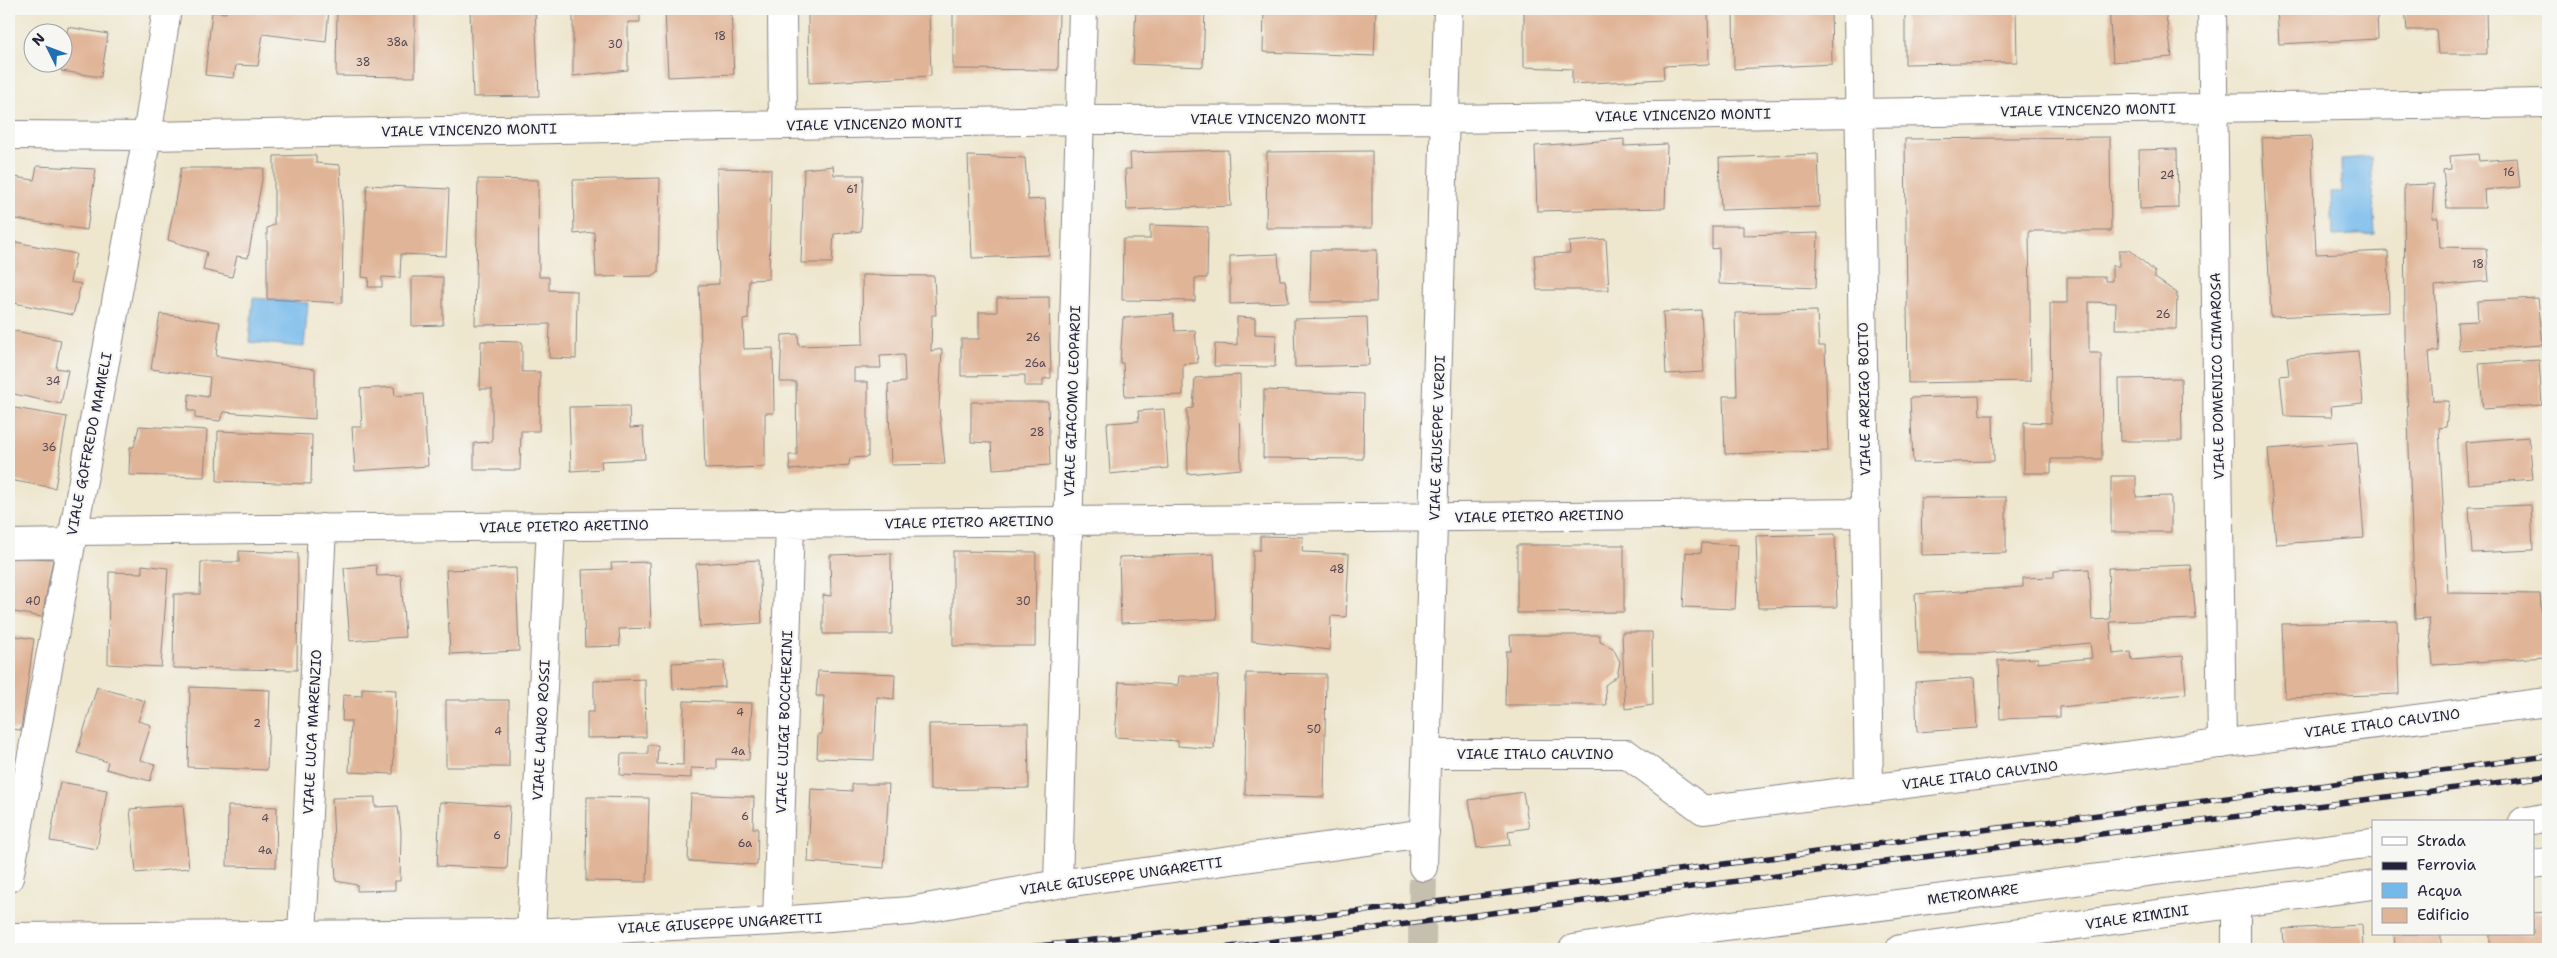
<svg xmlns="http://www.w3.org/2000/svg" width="2557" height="958" font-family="'Shantell Sans',sans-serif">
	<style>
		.water { fill: #75b9eb; stroke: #4c6e93 }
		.building { fill: #e0b496 }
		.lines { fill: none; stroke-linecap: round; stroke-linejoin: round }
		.minor-tunnel { stroke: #c5bfb0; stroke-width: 28; stroke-dasharray: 28 14; stroke-linecap: butt }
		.minor-casing { stroke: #888484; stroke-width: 30 }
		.minor { stroke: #fff; stroke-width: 28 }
		.rail-casing { stroke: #22223b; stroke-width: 5.5 }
		.rail { stroke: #f6f6f2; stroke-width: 4; stroke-dasharray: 11; stroke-linecap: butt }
		.labels { text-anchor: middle; stroke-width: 4.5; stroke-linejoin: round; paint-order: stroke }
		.number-label { font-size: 11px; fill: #524652 }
		.street-label { font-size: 14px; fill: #22223b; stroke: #f6f6f2 }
	</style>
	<rect width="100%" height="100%" fill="#f6f6f2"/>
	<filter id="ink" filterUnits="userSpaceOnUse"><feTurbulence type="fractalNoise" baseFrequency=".02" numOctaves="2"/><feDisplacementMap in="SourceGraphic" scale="10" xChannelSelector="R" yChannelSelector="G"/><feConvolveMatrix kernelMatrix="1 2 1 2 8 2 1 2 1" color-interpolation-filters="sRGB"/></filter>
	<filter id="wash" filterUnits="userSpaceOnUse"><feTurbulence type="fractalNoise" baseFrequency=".0096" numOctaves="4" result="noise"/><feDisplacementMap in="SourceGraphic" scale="20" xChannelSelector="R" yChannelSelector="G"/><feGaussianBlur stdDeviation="1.12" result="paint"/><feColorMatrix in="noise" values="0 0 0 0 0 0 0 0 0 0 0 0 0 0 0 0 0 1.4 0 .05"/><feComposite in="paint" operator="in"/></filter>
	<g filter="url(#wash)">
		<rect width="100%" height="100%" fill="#eee6cd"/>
		<!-- water -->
		<path class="water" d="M2371,157L2375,234L2333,236L2331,193L2342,192L2341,159Z
			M253,298L308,303L304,347L249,342Z"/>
		<g id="blocks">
			<!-- building -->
			<path class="building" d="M227,9H329L326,42L263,34L258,66L236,65L234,78L205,75L212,12L226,13Z
				M337,9H415V77L336,76Z
				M470,9H535L539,96L473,97Z
				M573,9H640V22H628V70L573,76Z
				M665,9H731L734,74L668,77Z
				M953,9H1059L1058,70L953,69Z
				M1136,9H1205L1203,67L1133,64Z
				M1264,9H1376L1374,56L1263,52Z
				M1524,9H1708L1709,64L1663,66L1664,79L1572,84V69L1524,67Z
				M1733,9H1831L1832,64L1734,69Z
				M1905,9H2016L2017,62L1905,64Z
				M2109,9H2165L2172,57L2113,62Z
				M2277,9H2377L2378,39L2279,44Z
				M2405,9H2486L2487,54H2438L2436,30H2407Z
				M929,12L931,76L809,83L808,14Z
				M68,27L108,34L101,77L61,71Z
				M2311,136L2316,254L2388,251L2389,312L2271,317L2262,138Z
				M2110,137L2111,231H2029L2031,381L1908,383L1905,139Z
				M1624,139V146L1667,144L1665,208L1537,211L1535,146Z
				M2177,149L2178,208L2140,209L2139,150Z
				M1228,150L1231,206L1127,210L1125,169H1131L1130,153Z
				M1372,151V228H1266L1267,152Z
				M1818,154L1820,207L1721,210L1719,158Z
				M2478,154L2479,161L2517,158L2520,187L2484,190L2485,208H2447L2443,170L2451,169L2450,156Z
				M316,155V163L340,165L343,231L342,303L267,299V228L274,225V156Z
				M968,156L1025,158L1028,200L1045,199L1049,255L972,258Z
				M37,166L96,169L87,230L9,218L14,177L34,180Z
				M833,166L834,175H864L861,231L834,234L832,263H801L804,169Z
				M181,168H264L248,258L237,256L232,277L203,270L207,252L168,240Z
				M717,168L771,169L769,279L749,280L748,319L743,320L744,349L773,348L774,413H765V467L705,469L699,285L719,284Z
				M660,178L658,272L652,276L596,277L594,232L574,234L573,180Z
				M478,179L538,180L539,277H549V290L577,291L576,359L549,358L550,324L475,325Z
				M2434,184L2432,218H2438L2440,247L2486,248L2489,281L2435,286L2439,351L2429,352L2433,401H2449L2446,427L2439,428L2448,593L2540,594L2545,657L2433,665L2429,618L2415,619L2405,334L2404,185Z
				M367,185L449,189L446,256L401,254L400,278L382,277V287H368L369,278L362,277Z
				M1150,225L1208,227L1207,278H1195V301L1122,300L1123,239H1150Z
				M1712,226H1743V235L1818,233L1816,288L1719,284V248L1712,249Z
				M1606,239L1609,290H1537L1534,255L1570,253L1569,242Z
				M16,242L76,254L70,282L81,284L73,315L9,302V278Z
				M1311,250H1377L1376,302H1310Z
				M2119,250H2130L2155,272V278L2177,293L2176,329H2115L2116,303L2089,302V353H2101L2102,459H2051V473H2024V422L2051,423L2050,303H2067V277H2105V281H2112V266H2119Z
				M1278,254L1280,280H1285L1289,302L1230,304V256Z
				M862,275L934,276L936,315H932L931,351L942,349L939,408L945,464L891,465L888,384L905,382L904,355L880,356L881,368H854V382H868V457L850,458L849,465L790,470L789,455H797L796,382H780L782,335L798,334L799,346L863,344Z
				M412,277H443V325L412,326Z
				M1049,297L1051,378L1043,379V386H1025V375L961,376V339H979V312H997V298Z
				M2538,298L2543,345L2459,350L2457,322L2478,321L2477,301Z
				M1701,310L1704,372L1666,374L1663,312Z
				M1817,311L1819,346H1825L1828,451L1725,454L1723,396H1737L1735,313Z
				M160,314L220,322L216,356L315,369V419L223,412L220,421L195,418V411H188L189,394L208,397L210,377L151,369Z
				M1173,314L1175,331L1195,330L1198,363L1183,364V395L1125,397L1123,363H1120L1123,318Z
				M1237,317L1255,318V334L1276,335L1275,367L1214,366L1215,344L1237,345Z
				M1367,317L1369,365L1295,367L1294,319Z
				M10,330L61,340L56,368L68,370L61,404L9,393Z
				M481,341L522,342V372H540L539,431H521L520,470H474V443L492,442V389H480Z
				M2358,351L2363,403L2331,406L2332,417L2284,416L2280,376L2289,375L2287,357Z
				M2539,360L2542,405L2483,409L2479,364Z
				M1240,375L1241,469L1188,474L1187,409L1193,408L1195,378Z
				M2181,378L2182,441H2120L2119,379Z
				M394,387L395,396L423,394L428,466L355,471L352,427H362L360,389Z
				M1264,390L1364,394L1363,459L1263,458Z
				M1979,396L1980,415H1993L1994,461L1913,463L1910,398Z
				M971,402H1048L1050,465L993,469L991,443L971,442Z
				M629,406L630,428L643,427L645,459L601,461L602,469L571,471L569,407Z
				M9,407L67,417L55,488L9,480Z
				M1164,409L1168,468L1110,474L1107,423L1139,421L1138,411Z
				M139,426L207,430L204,477L129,475L130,447H134Z
				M218,431L312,435L311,484L217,481Z
				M2529,437L2533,479L2468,484L2465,442Z
				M2357,442L2364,538L2276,544L2268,449Z
				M2111,476H2136V497L2171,496V532H2111Z
				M2006,497V553L1922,555L1921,498Z
				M2531,505L2533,550L2472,553L2469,507Z
				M1835,534L1837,607L1758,608L1756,536Z
				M1260,536L1303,537L1302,552L1349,554L1346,617L1331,616L1330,650L1252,641L1253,550H1260Z
				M1702,543L1738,545L1735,609L1683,607L1686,552L1701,553Z
				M1517,545H1624V612L1517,613Z
				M239,551L298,553L297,670L173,668L174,594H200L201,562H239Z
				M953,551L1036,552L1035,646H953Z
				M891,553L892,634H823V595L831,596L830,555Z
				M1214,554L1217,619L1121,623L1119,557Z
				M9,557L53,559L42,617L9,611Z
				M759,560L762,623L700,627L696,564Z
				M649,562L651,628L619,629L620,646L585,647L582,570L612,569L611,563Z
				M142,565L168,568L161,667L108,664L109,572L142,573Z
				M376,565L377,576L401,575L405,637L350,641L344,568Z
				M2191,565L2196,619L2110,622L2113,654L2131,652L2132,660L2183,656L2186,694L2060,707V717L2000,719L1998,660L2038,658V663L2092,658L2090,643L1982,654H1918L1915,594L2023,587V578L2054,577V571L2089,569L2092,620L2110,619L2108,568Z
				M516,568L519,651L450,654L446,570Z
				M2397,621L2399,694L2285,698L2282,624Z
				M1622,632H1652L1653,705L1625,709Z
				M9,635L34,639L21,730L9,729Z
				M1510,635H1600V642L1613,648L1620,662L1617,676L1605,685L1606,705H1505L1506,651H1511Z
				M724,661L725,687L673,689L672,663Z
				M818,671L895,674L894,699L877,697L874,760L817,758L818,734H822L824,696H816Z
				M1246,673L1326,674L1324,797L1245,795Z
				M1179,676H1218L1214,749L1178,746V741L1115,737L1119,682L1178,685Z
				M1974,678L1977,728L1917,732L1915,682Z
				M645,679L646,737L587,738V712H594V681Z
				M97,687L145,701L138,721L151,725L140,760L155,764L150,781L106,769L108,762L77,753Z
				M190,687L270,690L267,770L188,767Z
				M362,688L396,690L393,774L349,772L351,721H342L343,695L362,696Z
				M446,700H509V767H446Z
				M684,701L752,703L749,760L717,759V769L691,768V778L620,775L621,754H648V745H658L657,764L683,765Z
				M1028,723L1029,788L930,790L929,724Z
				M60,782L107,790L97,849L50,841Z
				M852,784H889L884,868L808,862L811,789L852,791Z
				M1523,792L1529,828L1508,831L1510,845L1477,848L1469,800Z
				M691,794L754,797L753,828H758L757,865L688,861Z
				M375,797V807L398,806L401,832L400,881H395V890L357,891V885L336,881L332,798Z
				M587,797L649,798L647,882L586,881Z
				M440,802L510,806L507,869L437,866Z
				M183,805L189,868L136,873L130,809Z
				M228,806L277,807L276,867L227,866Z
				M2547,912V949H2490V934H2533V913Z
				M2362,925L2363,949H2284L2283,929Z
				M2394,934H2441V949H2395Z"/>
		</g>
	</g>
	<g filter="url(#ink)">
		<use href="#blocks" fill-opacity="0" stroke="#888484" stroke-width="1"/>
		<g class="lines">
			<!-- minor-tunnel -->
			<path class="minor-tunnel" d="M1422,949L1423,867"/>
			<defs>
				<path id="minor" d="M782,9L783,125
					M1858,9L1869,789
					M2212,9L2222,744
					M9,135L147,136L1080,120L1446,119L2548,103
					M73,531L1866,513
					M9,544L71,543
					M1427,754H1627L1703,810L2548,702
					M2523,822L2548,817
					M2533,864L2548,862
					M1423,867L1448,9
					M9,878L147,136L167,9
					M1058,884L1083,9
					M2236,903V949
					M777,921L790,523
					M531,933L551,526
					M302,935L322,528
					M9,937L531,933L777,921L910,911L1058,884L1425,833
					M1573,949L1694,930L2373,843
					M1900,949L2373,885"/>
			</defs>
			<!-- minor casing -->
			<use href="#minor" class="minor-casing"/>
			<!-- minor -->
			<use href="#minor" class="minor"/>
			<defs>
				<path id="rail" d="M1010,949L1373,910L2548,756
					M1214,949L2548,776"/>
			</defs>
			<!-- rail casing -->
			<use href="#rail" class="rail-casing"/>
			<!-- rail -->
			<use href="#rail" class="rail"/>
		</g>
	</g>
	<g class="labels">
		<!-- number labels -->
		<g class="number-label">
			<text x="720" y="40">18</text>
			<text x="397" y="46">38a</text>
			<text x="615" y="48">30</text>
			<text x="363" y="66">38</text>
			<text x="2509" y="176">16</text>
			<text x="2167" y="179">24</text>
			<text x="852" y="193">61</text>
			<text x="2478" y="268">18</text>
			<text x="2163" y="318">26</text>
			<text x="1033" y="341">26</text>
			<text x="1035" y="367">26a</text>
			<text x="53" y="385">34</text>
			<text x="1037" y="436">28</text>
			<text x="49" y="451">36</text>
			<text x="1337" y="573">48</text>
			<text x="33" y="605">40</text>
			<text x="1023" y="605">30</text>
			<text x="740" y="716">4</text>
			<text x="257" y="727">2</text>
			<text x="1314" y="733">50</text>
			<text x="498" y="735">4</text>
			<text x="738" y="755">4a</text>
			<text x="745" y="820">6</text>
			<text x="265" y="822">4</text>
			<text x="497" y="839">6</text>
			<text x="745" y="847">6a</text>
			<text x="265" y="854">4a</text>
		</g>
		<!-- street labels -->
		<g class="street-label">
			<text transform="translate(2088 110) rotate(-1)" y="5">VIALE VINCENZO MONTI</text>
			<text transform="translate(1683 115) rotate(-1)" y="5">VIALE VINCENZO MONTI</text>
			<text x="1278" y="124">VIALE VINCENZO MONTI</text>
			<text transform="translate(874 124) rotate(-1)" y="5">VIALE VINCENZO MONTI</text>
			<text transform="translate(469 130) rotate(-1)" y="5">VIALE VINCENZO MONTI</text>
			<text transform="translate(2217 376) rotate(-91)" y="5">VIALE DOMENICO CIMAROSA</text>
			<text transform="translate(1864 399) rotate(-91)" y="5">VIALE ARRIGO BOITO</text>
			<text transform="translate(1072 401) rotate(-88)" y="5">VIALE GIACOMO LEOPARDI</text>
			<text transform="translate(1437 438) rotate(-88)" y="5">VIALE GIUSEPPE VERDI</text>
			<text transform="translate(89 444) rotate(-79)" y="5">VIALE GOFFREDO MAMELI</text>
			<text transform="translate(1539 516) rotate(-1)" y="5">VIALE PIETRO ARETINO</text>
			<text transform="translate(969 522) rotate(-1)" y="5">VIALE PIETRO ARETINO</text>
			<text transform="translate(564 526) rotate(-1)" y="5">VIALE PIETRO ARETINO</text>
			<text transform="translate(784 722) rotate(-88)" y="5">VIALE LUIGI BOCCHERINI</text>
			<text transform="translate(2382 723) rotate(-7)" y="5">VIALE ITALO CALVINO</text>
			<text transform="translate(541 730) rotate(-87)" y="5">VIALE LAURO ROSSI</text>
			<text transform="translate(312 732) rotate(-87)" y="5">VIALE LUCA MARENZIO</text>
			<text x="1535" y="759">VIALE ITALO CALVINO</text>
			<text transform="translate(1980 775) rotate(-7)" y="5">VIALE ITALO CALVINO</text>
			<text transform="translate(1121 876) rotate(-8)" y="5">VIALE GIUSEPPE UNGARETTI</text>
			<text transform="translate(1973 894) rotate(-7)" y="5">METROMARE</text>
			<text transform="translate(2137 917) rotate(-8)" y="5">VIALE RIMINI</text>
			<text transform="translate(720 923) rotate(-3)" y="5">VIALE GIUSEPPE UNGARETTI</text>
		</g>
	</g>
	<!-- margin -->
	<rect width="2557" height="958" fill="none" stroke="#f6f6f2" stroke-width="30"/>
	<!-- legend -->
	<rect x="2372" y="820" width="162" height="115" fill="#f6f6f2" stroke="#a1a1a9"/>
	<rect x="2382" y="837" width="25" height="8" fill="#ffffff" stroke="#a1a1a9"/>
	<text x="2417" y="846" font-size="15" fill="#22223b">Strada</text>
	<rect x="2382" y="862" width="25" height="8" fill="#22223b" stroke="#a1a1a9"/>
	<text x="2417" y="870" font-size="15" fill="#22223b">Ferrovia</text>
	<rect x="2382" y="883" width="25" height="15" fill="#75b9eb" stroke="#a1a1a9"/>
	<text x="2417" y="896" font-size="15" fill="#22223b">Acqua</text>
	<rect x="2382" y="908" width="25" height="15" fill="#e0b496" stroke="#a1a1a9"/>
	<text x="2417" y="920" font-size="15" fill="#22223b">Edificio</text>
	<!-- north arrow -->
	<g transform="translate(48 48) rotate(312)"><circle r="24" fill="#f6f6f2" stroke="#a1a1a9"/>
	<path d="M0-4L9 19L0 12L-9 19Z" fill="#1f6fb2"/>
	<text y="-8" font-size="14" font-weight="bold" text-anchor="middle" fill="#22223b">N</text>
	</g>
</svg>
